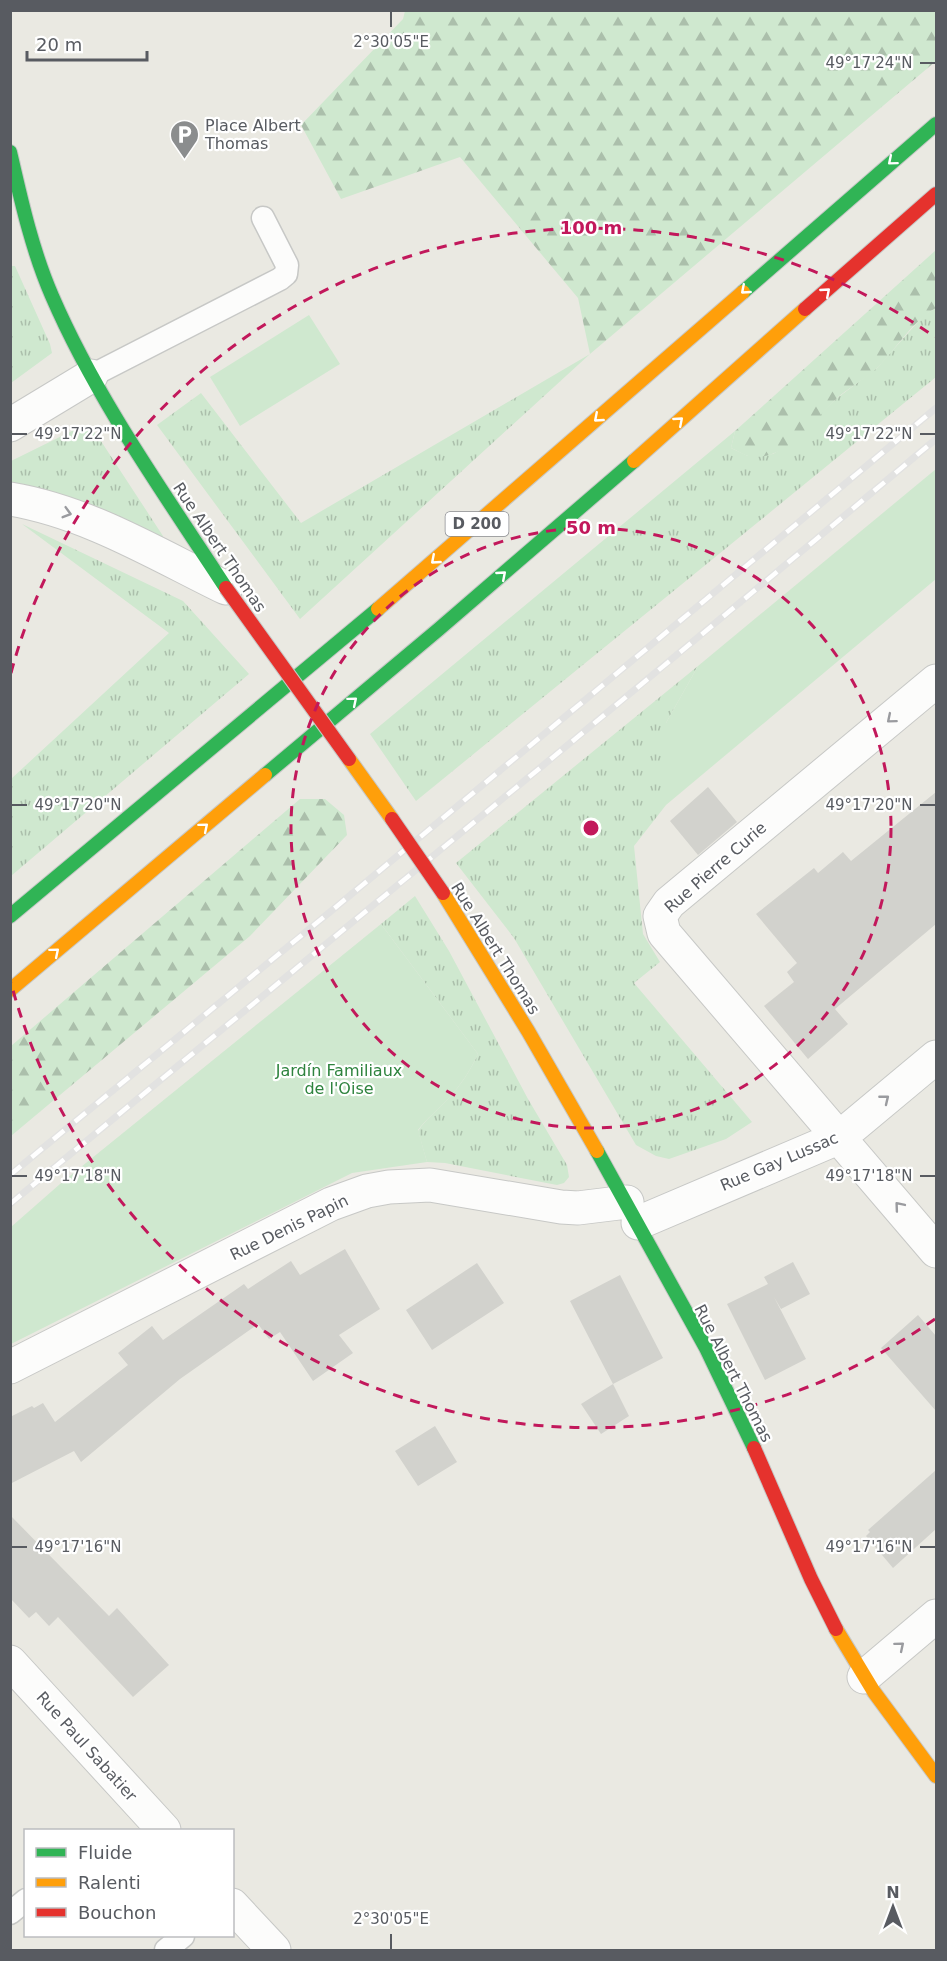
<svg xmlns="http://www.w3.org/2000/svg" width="947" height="1961" font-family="'DejaVu Sans',sans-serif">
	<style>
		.grass { fill: url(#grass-tufts) }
		.forest { fill: url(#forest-firs) }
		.garden { fill: #cfe8cf }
		.building { fill: #d2d2cd }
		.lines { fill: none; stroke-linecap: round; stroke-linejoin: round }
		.lane-casing { stroke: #c7c8c6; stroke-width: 25 }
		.street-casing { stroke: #c7c8c6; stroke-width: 35 }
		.fast-casing { stroke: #c7c8c7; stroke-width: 16 }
		.slow-casing { stroke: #c7c8c7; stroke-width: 16 }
		.jam-casing { stroke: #c7c8c7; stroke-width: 16 }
		.lane { stroke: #fcfcfb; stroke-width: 22 }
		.street { stroke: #fcfcfb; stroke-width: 33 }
		.fast { stroke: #30b455; stroke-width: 14 }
		.slow { stroke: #ff9f0a; stroke-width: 14 }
		.jam { stroke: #e5322d; stroke-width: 14 }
		.rail-casing { stroke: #e2e2e1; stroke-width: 7 }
		.rail { stroke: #fff; stroke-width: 4.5; stroke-dasharray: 14; stroke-linecap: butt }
		.jam-bridge-casing { stroke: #c7c8c7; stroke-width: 16; stroke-linecap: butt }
		.jam-bridge { stroke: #e5322d; stroke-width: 14 }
		.oneway { stroke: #fff }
		.oneway2 { stroke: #9a9b9f }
		.ticks { fill: none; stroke: #585b61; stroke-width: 2 }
		.ring { fill: none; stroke: #c2185b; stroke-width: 3; stroke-dasharray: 10 8 }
		.labels { text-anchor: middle; stroke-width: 4.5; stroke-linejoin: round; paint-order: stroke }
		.shield { fill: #fff; stroke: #8a8c90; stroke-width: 1.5 }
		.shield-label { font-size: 15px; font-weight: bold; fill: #585b61 }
		.poi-label { font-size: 16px; fill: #585b61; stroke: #fff; text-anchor: start }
		.street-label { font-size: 16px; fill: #585b61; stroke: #fff }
		.park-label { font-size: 16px; fill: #2e833e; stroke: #fff }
		.ticks-label { font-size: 15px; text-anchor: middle; fill: #585b61; stroke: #fff; stroke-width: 4.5; stroke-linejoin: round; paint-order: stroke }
		.centre { fill: #c2185b; stroke: #fff; stroke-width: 3 }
		.ring-label { font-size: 18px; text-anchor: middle; font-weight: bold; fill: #c2185b; stroke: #fff; stroke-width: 4.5; stroke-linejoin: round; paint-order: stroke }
	</style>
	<defs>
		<pattern id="grass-tufts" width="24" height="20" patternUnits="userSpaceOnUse" patternTransform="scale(1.5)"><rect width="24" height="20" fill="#cfe8cf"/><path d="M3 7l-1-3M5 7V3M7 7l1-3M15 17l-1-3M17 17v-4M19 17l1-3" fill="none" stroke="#abbfab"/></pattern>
		<pattern id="forest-firs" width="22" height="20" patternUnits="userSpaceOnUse" patternTransform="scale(1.5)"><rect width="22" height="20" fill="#cfe8cf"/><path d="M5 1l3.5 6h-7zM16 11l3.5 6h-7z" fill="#abbfab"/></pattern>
	</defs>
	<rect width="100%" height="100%" fill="#eae9e2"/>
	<!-- grass -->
	<path class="grass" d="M11,266H15L50,344L52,353L11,383Z
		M936,308V377L416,801L370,734L735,431L731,448L748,456L773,454L789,444L836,399L877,368L924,315Z
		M590,354L300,619L157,425L201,393L301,523Z
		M80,427L90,428L97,435L163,536V540L11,486V461Z
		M22,524L183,601L249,674L11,876V779L169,633Z
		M698,666L666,723V805L634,846L643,934L660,962L634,983L752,1122L726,1139L669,1159L656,1156L636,1145L514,938L456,863Z
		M415,896L449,951L528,1099L567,1165L569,1177L564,1183L557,1185L445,1163L427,1162L418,1131C427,1118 438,1110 448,1099C461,1085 470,1071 478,1054L381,924Z"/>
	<!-- forest -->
	<path class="forest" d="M405,11H936V61L590,354L578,298L460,157L341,199L301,125L403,19Z
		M936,250V308C912,321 898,347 878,367C865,380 847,388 834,401C812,423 784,463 748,456C742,454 736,450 731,448L735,431Z
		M300,799H325L344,815L347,835L250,936L11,1136V1046Z"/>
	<!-- garden -->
	<path class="garden" d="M309,315L340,364L240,426L210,377Z
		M936,469V579L666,805V723L698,666Z
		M381,924L478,1054C470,1071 461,1085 448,1099C438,1110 427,1118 418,1130L427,1162L352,1173L11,1344V1227L60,1184Z"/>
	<!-- building -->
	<path class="building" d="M708,787L737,822L698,855L670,821Z
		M936,792V924L835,1009L848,1024L808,1059L764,1006L794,982L787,972L797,963L756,914L814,868L818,873L843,852L851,861Z
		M345,1249L380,1309L339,1335L353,1353L313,1381L280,1332L269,1339L258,1324L180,1379L81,1462L74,1451L10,1484V1417L32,1406L34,1408L43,1403L55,1422L128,1365L118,1353L152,1326L163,1340L244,1284L248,1289L291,1261L300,1275Z
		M793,1262L810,1294L781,1309L774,1297L806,1359L765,1380L727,1304L768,1284L764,1277Z
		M477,1263L504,1303L432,1350L406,1310Z
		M620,1275L663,1358L613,1384L570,1301Z
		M918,1315L936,1336V1411L881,1348Z
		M613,1384L629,1416L601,1434L581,1404Z
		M435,1426L457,1462L418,1486L395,1451Z
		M936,1470V1529L893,1568L866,1536L870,1532L868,1530Z
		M10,1515L109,1616L117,1608L169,1665L133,1697L58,1617L49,1626L36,1612L29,1618L10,1598Z"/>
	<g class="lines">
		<defs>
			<path id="lane" d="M91,376L280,279L286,274L287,265L263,218
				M10,1913L26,1900
				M166,1950L183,1936"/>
			<path id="street" d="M10,425L91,376
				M10,499C88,512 156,554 226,588
				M936,681L669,903L660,916L664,933L936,1251
				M638,1223L840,1137L936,1057
				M10,1367L331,1204L367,1191L389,1187L430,1185L561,1207L578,1208L627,1202
				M10,1662L164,1830
				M864,1677L936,1616
				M232,1905L274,1950"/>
			<path id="fast" d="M10,152C21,200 32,250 52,296C97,400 164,493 226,588
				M743,292L936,124
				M265,775L439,629L634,461
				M10,916L378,609
				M597,1151L706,1348L754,1448"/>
			<path id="slow" d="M634,461L805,309
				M378,609L743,292
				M349,759L392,819
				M443,893L528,1031L597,1151
				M10,990L265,775
				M836,1629L874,1692L936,1776"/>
			<path id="jam" d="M805,309L936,194
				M754,1448L811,1579L836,1629"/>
		</defs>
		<!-- lane casing -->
		<use href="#lane" class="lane-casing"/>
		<!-- street casing -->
		<use href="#street" class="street-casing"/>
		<!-- fast casing -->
		<use href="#fast" class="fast-casing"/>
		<!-- slow casing -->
		<use href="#slow" class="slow-casing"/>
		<!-- jam casing -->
		<use href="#jam" class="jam-casing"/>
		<!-- lane -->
		<use href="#lane" class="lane"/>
		<!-- street -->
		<use href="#street" class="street"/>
		<!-- fast -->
		<use href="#fast" class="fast"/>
		<!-- slow -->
		<use href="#slow" class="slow"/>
		<!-- jam -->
		<use href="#jam" class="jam"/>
		<defs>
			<path id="rail" d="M10,1175L336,907L936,408
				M10,1204C319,949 630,696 936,439"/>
		</defs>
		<!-- rail casing -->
		<use href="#rail" class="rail-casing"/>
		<!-- rail -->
		<use href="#rail" class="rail"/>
		<defs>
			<path id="jam-bridge" d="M226,588L349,759
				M392,819L443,893"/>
		</defs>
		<!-- jam-bridge casing -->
		<use href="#jam-bridge" class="jam-bridge-casing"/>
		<!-- jam-bridge -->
		<use href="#jam-bridge" class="jam-bridge"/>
	</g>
	<!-- one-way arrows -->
	<defs><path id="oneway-chevron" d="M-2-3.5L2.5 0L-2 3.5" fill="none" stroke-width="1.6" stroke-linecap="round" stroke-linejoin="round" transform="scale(1.5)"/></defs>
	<g class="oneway">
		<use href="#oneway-chevron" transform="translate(892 161) rotate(140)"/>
		<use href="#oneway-chevron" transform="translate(745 290) rotate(139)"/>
		<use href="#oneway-chevron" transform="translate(826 292) rotate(-41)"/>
		<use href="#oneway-chevron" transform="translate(598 418) rotate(139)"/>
		<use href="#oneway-chevron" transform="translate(679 421) rotate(-41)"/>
		<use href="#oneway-chevron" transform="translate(435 560) rotate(139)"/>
		<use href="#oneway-chevron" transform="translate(502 575) rotate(-41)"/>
		<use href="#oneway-chevron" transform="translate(353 701) rotate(-40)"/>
		<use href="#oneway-chevron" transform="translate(204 827) rotate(-40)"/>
		<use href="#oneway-chevron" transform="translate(55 952) rotate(-40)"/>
	</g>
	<g class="oneway2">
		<use href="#oneway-chevron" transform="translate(67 513) rotate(16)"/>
		<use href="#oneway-chevron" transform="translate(891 719) rotate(140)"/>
		<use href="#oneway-chevron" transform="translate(885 1099) rotate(-39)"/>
		<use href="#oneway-chevron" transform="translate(899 1206) rotate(-130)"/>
		<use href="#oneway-chevron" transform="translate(900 1646) rotate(-40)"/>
	</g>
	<!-- ticks -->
	<path class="ticks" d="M391,12V27M920,63H935M12,434H27M920,434H935M12,805H27M920,805H935M12,1176H27M920,1176H935M12,1547H27M920,1547H935M391,1934V1949"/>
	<!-- distance rings -->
	<g class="ring">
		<circle cx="591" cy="828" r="300"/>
		<path d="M935 1319A600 600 0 0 1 11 983M11 673A600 600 0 0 1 935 337"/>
	</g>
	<!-- icons -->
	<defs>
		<symbol id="parking-pin" viewBox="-11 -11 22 30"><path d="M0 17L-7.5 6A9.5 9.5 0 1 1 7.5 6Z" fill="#8b8d8e" stroke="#fff"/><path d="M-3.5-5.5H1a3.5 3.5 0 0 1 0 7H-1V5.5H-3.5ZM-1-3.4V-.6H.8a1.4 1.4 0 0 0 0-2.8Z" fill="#fff"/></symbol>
	</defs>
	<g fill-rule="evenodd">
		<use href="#parking-pin" x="168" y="118" width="33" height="45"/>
	</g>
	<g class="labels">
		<!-- shield labels -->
		<rect class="shield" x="445.5" y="512" width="63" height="24" rx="4.5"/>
		<g class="shield-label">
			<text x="477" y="529">D 200</text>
		</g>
		<!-- poi labels -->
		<g class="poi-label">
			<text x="205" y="131">Place Albert<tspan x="205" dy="18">Thomas</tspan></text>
		</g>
		<!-- street labels -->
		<g class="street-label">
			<text transform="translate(220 547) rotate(56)" y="6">Rue Albert Thomas</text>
			<text transform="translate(715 867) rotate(-41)" y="6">Rue Pierre Curie</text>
			<text transform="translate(496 948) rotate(58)" y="6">Rue Albert Thomas</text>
			<text transform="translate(779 1161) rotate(-23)" y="6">Rue Gay Lussac</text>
			<text transform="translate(289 1227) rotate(-26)" y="6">Rue Denis Papin</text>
			<text transform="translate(734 1373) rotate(63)" y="6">Rue Albert Thomas</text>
			<text transform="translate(87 1746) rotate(48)" y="6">Rue Paul Sabatier</text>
		</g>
		<!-- park labels -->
		<g class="park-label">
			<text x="339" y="1076">Jardín Familiaux<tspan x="339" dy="18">de l'Oise</tspan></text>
		</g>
	</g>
	<g class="ticks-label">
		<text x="391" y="47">2°30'05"E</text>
		<text x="869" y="68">49°17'24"N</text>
		<text x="78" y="439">49°17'22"N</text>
		<text x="869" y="439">49°17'22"N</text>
		<text x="78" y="810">49°17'20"N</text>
		<text x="869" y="810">49°17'20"N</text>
		<text x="78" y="1181">49°17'18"N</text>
		<text x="869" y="1181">49°17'18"N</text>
		<text x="78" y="1552">49°17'16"N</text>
		<text x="869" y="1552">49°17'16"N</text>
		<text x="391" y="1924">2°30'05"E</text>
	</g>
	<circle cx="591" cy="828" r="9" class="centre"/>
	<g class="ring-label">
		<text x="591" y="234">100 m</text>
		<text x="591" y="534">50 m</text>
	</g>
	<!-- border -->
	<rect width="947" height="1961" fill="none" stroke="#585b61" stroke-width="24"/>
	<!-- legend -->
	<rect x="24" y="1829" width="210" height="108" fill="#ffffff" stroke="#bcbdc0" stroke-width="1.5"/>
	<rect x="36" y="1848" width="30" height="9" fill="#30b455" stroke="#bcbdc0" stroke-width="1.5"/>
	<text x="78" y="1859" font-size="18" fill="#585b61">Fluide</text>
	<rect x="36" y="1878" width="30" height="9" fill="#ff9f0a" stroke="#bcbdc0" stroke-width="1.5"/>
	<text x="78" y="1889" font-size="18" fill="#585b61">Ralenti</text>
	<rect x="36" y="1908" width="30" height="9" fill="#e5322d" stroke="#bcbdc0" stroke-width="1.5"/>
	<text x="78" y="1919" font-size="18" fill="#585b61">Bouchon</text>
	<!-- north arrow -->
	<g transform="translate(893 1907)" stroke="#ffffff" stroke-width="4.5" paint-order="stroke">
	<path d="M0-4.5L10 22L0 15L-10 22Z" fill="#585b61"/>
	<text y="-9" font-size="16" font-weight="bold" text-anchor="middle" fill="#585b61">N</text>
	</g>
	<!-- scale -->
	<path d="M27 51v9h120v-9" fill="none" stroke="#585b61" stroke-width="3"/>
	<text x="36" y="51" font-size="18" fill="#585b61" stroke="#ffffff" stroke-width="4.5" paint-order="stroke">20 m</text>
</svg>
